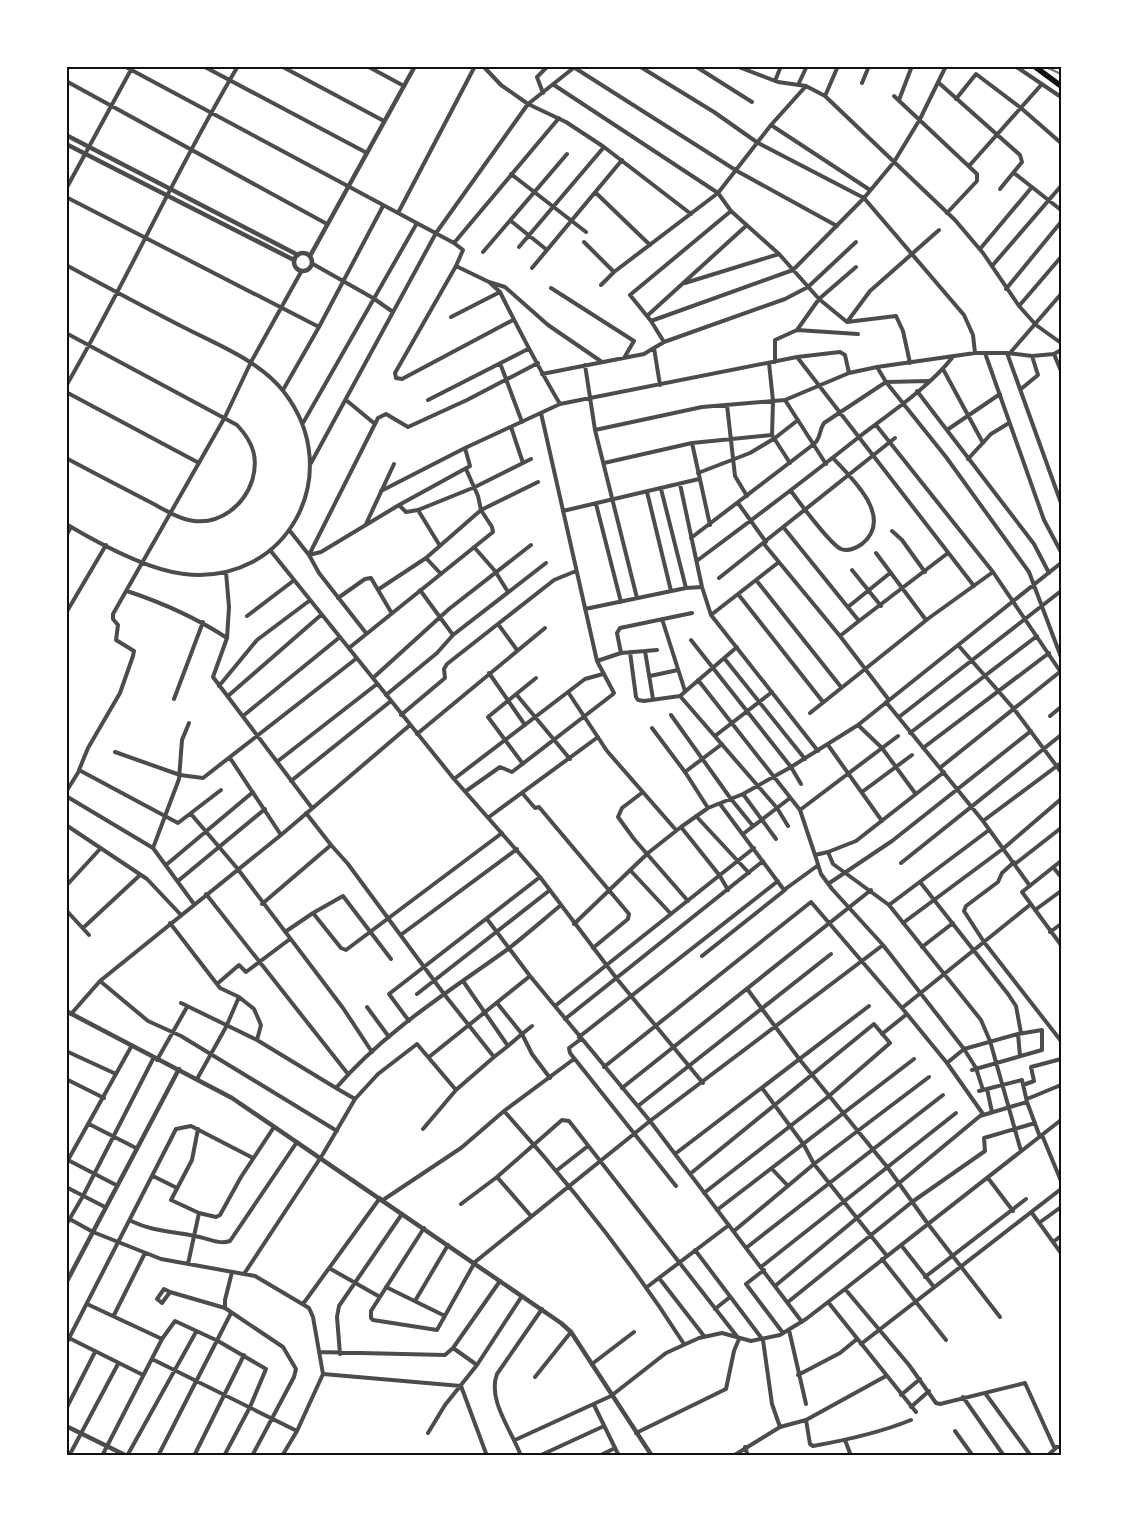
<svg xmlns="http://www.w3.org/2000/svg" width="1127" height="1522" font-family="'Titillium Web',sans-serif">
	<style>
		.lines { fill: none; stroke-linecap: round; stroke-linejoin: round }
		.minor { stroke: #4c4c4c; stroke-width: 4 }
		.tertiary { stroke: #4c4c4c; stroke-width: 4.5 }
		.primary { stroke: #111; stroke-width: 5.5 }
		.rail { stroke: #707070; stroke-width: 2 }
		.neatline { fill: none; stroke: #111; stroke-width: 2 }
	</style>
	<rect width="100%" height="100%" fill="#fff"/>
	<g class="lines">
		<!-- minor -->
		<path class="minor" d="M124,66L454,243L463,250L456,266
			M203,66L367,153
			M281,66L384,121
			M367,66L404,86
			M483,66L501,85L528,104L566,122L604,147L691,214
			M639,66L714,112L758,143L864,198L964,315L973,335L975,353
			M695,66L752,102
			M736,66L778,82L806,86L825,96L955,220L983,253L1019,306L1036,325L1061,343
			M1015,66L1061,97
			M575,68L737,171L837,226
			M66,81L327,224
			M775,81L781,66
			M862,83L869,66
			M939,83L1020,155L1022,162L1000,189
			M554,85L718,193L731,211L779,254L819,299L847,322L896,316L903,331L910,363
			M798,85L807,66
			M543,93L537,77L548,66
			M825,96L838,66
			M894,96L977,174V181L947,213
			M956,99L976,74L1021,108L1061,143
			M899,100L912,66
			M771,125L870,190
			M969,166L1042,84
			M1014,173L1061,210
			M511,174L586,232
			M66,189L133,66
			M596,193L650,245
			M66,197L319,327
			M398,213L475,66
			M511,221L547,250
			M584,242L614,272
			M454,243L559,118
			M519,247L604,147
			M980,249L1032,187
			M483,252L567,154
			M313,264L373,298L393,312
			M66,265C105,286 144,307 183,327C218,345 260,361 284,392C347,473 288,586 184,574C147,570 98,543 66,524
			M992,266L1061,186
			M532,268L622,160
			M489,282L456,266L395,373L396,378L402,379L513,320
			M685,283L779,254
			M601,285L614,272L718,193L771,125L806,86
			M551,288L634,341L624,358
			M1006,289L1061,222
			M500,292C519,330 538,367 560,404
			M1019,306L1061,257
			M647,316L747,225
			M451,317L500,292L489,282L505,287L548,325L602,362
			M651,321L793,270L864,198L894,162L920,119L946,66
			M847,322L870,291L939,230
			M797,330L858,334
			M66,333L237,425C253,442 259,458 252,481C244,505 221,524 194,521C178,519 162,508 148,501C121,487 94,473 66,458
			M664,342L651,321L630,295L731,211
			M654,348L660,385
			M985,353L1044,520L1061,552
			M1007,353L1061,503
			M1010,353L1061,294
			M1054,354L1061,371
			M797,357L974,586
			M775,362V340L797,330L819,299L856,267
			M500,363L522,422
			M769,363L773,401L772,435L790,463
			M585,365L595,430L637,598
			M943,369L983,443
			M542,374L644,354L664,342L785,299L808,287L856,242
			M886,382L946,457L1029,572L1061,657
			M886,382L929,381
			M66,386C127,281 176,170 238,66
			M1021,389L1038,375L1032,356
			M283,390L319,327L383,206
			M917,391L1034,544L1049,573
			M66,392L199,463
			M346,400L375,424
			M428,400L528,349
			M785,400L826,464
			M727,405L735,476L747,496
			M541,413L597,661L621,653L657,650
			M303,423L417,223
			M876,425L993,572L1060,671
			M511,427L523,463
			M595,430L702,407L785,400L849,373L877,367L975,353H1007L1032,356L1054,354L1061,350
			M947,430L1000,394
			M692,443L710,525
			M968,459L991,434L1009,423
			M311,463L436,233L528,104L576,66
			M604,463L692,443L772,435
			M698,473L750,453L775,438L798,420
			M680,484L702,587L711,615
			M661,489L686,588
			M381,491L465,448L560,404L797,357L840,352L845,355L849,373
			M791,491C799,502 831,545 841,549C849,552 856,548 862,544C895,517 851,478 833,458
			M647,492L671,591
			M738,503L766,542
			M596,504L621,602
			M399,505L406,512L418,510L475,487L531,459
			M418,510L440,546
			M563,511L699,479
			M366,524L394,464
			M290,531L309,555L321,552L399,505L470,466L465,448
			M892,531L902,540L925,572
			M66,536L71,527
			M691,538L814,444C821,438 819,430 824,423L886,382L877,367
			M764,544L840,636L859,621L784,528
			M474,547L495,571L508,592
			M270,550L454,779L540,877L617,979L703,1083
			M876,553L926,620
			M426,558L441,574
			M698,560C752,520 806,479 859,437C890,413 927,389 952,358
			M779,562L711,615L818,751
			M852,570L881,606
			M226,572L229,607L227,638L213,677L312,808
			M719,578L895,438
			M756,580L841,687
			M379,589L426,558L481,510L538,482
			M420,590L453,635
			M127,591C163,603 195,617 227,638
			M738,594L823,702
			M338,598L365,579L371,578L391,612
			M848,607L890,573
			M585,609L686,588L702,587
			M66,613L106,545
			M247,616L293,581
			M662,619L685,691
			M859,621L948,553
			M498,624L517,650
			M366,633L319,573L309,555L378,418L386,414L408,427L467,400L538,363
			M840,636L889,700
			M691,640L791,767L801,784
			M958,645L1014,709L1061,772
			M349,648L493,532L492,527L481,510L478,496L466,469
			M645,651L653,699
			M630,652L636,697L638,700L644,701L680,696L737,647
			M621,653L617,633L620,628L692,613
			M724,658L805,759
			M489,673L525,725
			M650,676L678,670
			M373,678L449,609L531,545
			M698,680L800,810L815,855L828,852L833,864L889,905L981,1020L990,1041L1021,1151
			M219,686L257,640L309,601
			M568,692L607,751L676,830
			M516,694L570,759
			M386,695L437,653L453,635L546,563
			M228,696L321,615
			M680,696L777,808L788,826
			M174,699L203,622
			M886,702L983,821L1030,886
			M810,713L929,618L993,572
			M401,715L445,678L444,669L447,664L554,580L576,571
			M671,715L731,799L753,826
			M243,716L340,637
			M1050,716L1061,707
			M899,717L1061,591
			M858,725L882,748L915,793
			M652,728L685,772L708,808
			M910,733L1037,636
			M417,734L545,628
			M715,736L772,692
			M828,745L882,821
			M923,748L1049,653
			M115,752L180,775L203,778L357,658
			M230,758L281,835
			M278,761L377,684
			M523,764L488,717L536,678
			M941,767L1061,671
			M685,772L722,744
			M454,779L585,679L603,674
			M291,781L391,701
			M221,790L178,823L79,770L88,748L120,693L133,656L134,651L116,640L118,625L113,619V614L225,417L251,362L301,272
			M466,791L500,767L512,772L612,695L614,693L597,661
			M66,792L79,771
			M643,792L622,808L618,817L634,839L688,901
			M862,792L912,755
			M523,794L535,808L539,807L629,914L628,919L593,948
			M743,794L776,839
			M66,796L153,848L194,904
			M720,804L784,890L817,866
			M800,810L898,736
			M306,813L331,845L348,864L444,994L494,1057L456,1090
			M191,814L237,868L343,1008L372,1052
			M696,816L749,873
			M489,817L598,737
			M983,821L1061,763
			M66,825L147,879L181,915
			M681,827L720,876L728,890
			M743,834L790,798
			M153,848L179,779L182,740L189,723
			M828,852L856,841L944,772
			M815,855L821,874L832,889L883,945L964,1049L976,1068L983,1090
			M1061,861L1022,892L1061,945
			M1014,862L1002,873L998,882L966,906L964,911L984,942L1061,1041
			M901,863L1061,735
			M1015,864L1061,828
			M166,865L253,792
			M1053,867L1061,877
			M631,871L671,914
			M178,881L265,809
			M920,882L1008,994L1016,1006L1021,1033
			M828,884L892,841L1031,731
			M66,886L100,849
			M206,894L348,1074
			M262,904L331,845
			M889,905L989,830
			M66,910L89,935
			M1035,910L1061,891
			M313,913L341,948L346,950L502,833
			M487,919L530,976L650,1121L802,1322
			M170,923L220,988L239,997L254,1009L261,1025L257,1040
			M903,923L1004,848L1061,799
			M574,924L648,853L681,827L708,808L743,794L791,767L858,725L1061,563
			M83,928L139,876
			M285,932L313,913L343,896L391,959
			M1050,932L1061,924
			M402,934L517,849
			M922,947L953,923
			M702,956L785,890
			M100,981L148,1021L181,1036L337,1131
			M463,981L508,1046L494,1057
			M217,984L239,965L246,972L290,939
			M748,990L800,1060L888,1168L928,1224L1000,1317
			M417,994L550,890
			M181,1003L257,1040L336,1088
			M497,1003L522,1034L508,1046
			M555,1006L754,848
			M367,1007L389,1037
			M902,1008L947,1063L983,1114
			M71,1014L100,981L281,835L410,725
			M565,1019L763,861
			M409,1021L389,994L540,877
			M532,1026L522,1034L532,1054L550,1078
			M882,1034L907,1014
			M1018,1034L1020,1056
			M579,1037L778,881
			M581,1039L569,1048L570,1053L676,1186
			M66,1051L116,1074
			M429,1057L530,976
			M157,1060L187,1007
			M947,1063L964,1049L1018,1034L1042,1030V1050L972,1070
			M604,1067L811,902L902,1008L1031,904
			M66,1079L104,1098
			M197,1079L226,1027L239,997
			M1023,1085L1034,1081L1031,1067L1061,1059
			M622,1088L871,890
			M762,1088L804,1145L814,1164L887,1256
			M987,1089L992,1112
			M979,1091L1022,1080L1027,1102L1040,1137
			M355,1099L378,1074L417,1044L456,1090L423,1129
			M1027,1099L1061,1085
			M638,1106L831,954
			M504,1111C570,1184 631,1261 684,1344
			M89,1124L136,1148
			M198,1129L192,1160L171,1200L199,1213L216,1217L220,1215L241,1177L274,1127
			M1042,1135L1061,1181
			M675,1154L869,1006
			M66,1159L116,1185
			M68,1160L131,1047
			M772,1169L788,1186
			M556,1171L588,1146
			M690,1174L874,1024L890,1043L829,1096L704,1193
			M153,1176L177,1188
			M497,1177L531,1216
			M988,1178L1013,1211
			M66,1187L105,1207
			M383,1200L461,1148L504,1111L574,1059
			M461,1204L497,1177L562,1120L569,1121L739,1339L734,1351L726,1389L636,1433
			M717,1210L914,1059
			M1032,1213L1061,1253
			M66,1217L93,1232L161,1259L255,1276L309,1308L313,1317L323,1374L297,1431L282,1456
			M131,1221C154,1232 172,1231 195,1236C207,1238 219,1245 230,1241L297,1142
			M1039,1223L1061,1207
			M66,1225L83,1196L153,1059
			M424,1228L371,1311V1318L373,1320L437,1330L475,1262L650,1121L883,945
			M734,1231L814,1164L929,1077
			M1053,1242L1061,1236
			M901,1245L934,1287
			M746,1248L943,1095
			M695,1250L763,1340L772,1404L780,1427
			M882,1259L946,1340
			M188,1264L199,1213
			M761,1267L956,1113
			M329,1268L380,1297
			M764,1270L746,1284L783,1333
			M232,1272L225,1300V1308L283,1347L296,1369L294,1377L252,1456
			M244,1274L323,1154L355,1099L336,1088C384,1032 448,992 508,949C526,935 543,920 561,905
			M925,1277L1026,1199
			M659,1278L704,1336
			M775,1286L980,1116L1027,1102
			M386,1287L445,1316
			M647,1287L729,1225
			M845,1289L909,1365L936,1403L940,1404L1025,1383L1054,1447H1061
			M170,1292L164,1289L157,1299L162,1303L170,1292L225,1308
			M415,1301L448,1245
			M788,1302L912,1202L985,1151L984,1138L1035,1123
			M828,1302L916,1412
			M87,1304L162,1339
			M303,1304L380,1198
			M715,1309L730,1297
			M114,1315L145,1253
			M789,1330L806,1404
			M69,1338L143,1375
			M66,1344L176,1129L191,1126L253,1158
			M861,1344L1061,1189
			M453,1348L477,1365
			M319,1352L445,1355L453,1348L500,1281
			M340,1354L337,1317L339,1306L402,1214
			M152,1359L297,1431
			M592,1364L634,1332
			M323,1374L461,1386L487,1456
			M798,1375L840,1353L857,1339
			M886,1376L806,1420L810,1444L813,1446C847,1440 879,1433 911,1420
			M535,1377L571,1332
			M985,1393L1031,1456
			M901,1395L920,1379
			M963,1397L1004,1456
			M594,1405L619,1456
			M911,1407L929,1391
			M66,1409L95,1352
			M955,1431L973,1456
			M428,1433L445,1405L477,1365L522,1296
			M515,1440L611,1396L666,1353L699,1338L722,1333L751,1341L780,1335L806,1319L845,1289L1061,1120
			M845,1440L851,1456
			M745,1447L748,1456
			M69,1456L118,1364
			M102,1456L162,1339L175,1321L218,1341L266,1369L250,1407L224,1456
			M127,1456L196,1332
			M158,1456L231,1313
			M194,1456L244,1355
			M521,1456C512,1431 487,1400 497,1374L542,1309
			M539,1456L604,1426
			M599,1456L615,1448
			M733,1456L780,1427L806,1420
			M1047,1456L1056,1448"/>
		<!-- tertiary -->
		<path class="tertiary" d="M66,135L298,255
			M66,144L294,260
			M294 262a9 9 0 1 1 18 0a9 9 0 1 1-18 0Z
			M310,256L415,66
			M66,1011L232,1098L561,1323L571,1332L652,1456
			M66,1283L179,1069
			M66,1426L127,1456"/>
		<!-- primary -->
		<path class="primary" d="M1034,66L1061,86"/>
		<!-- rail -->
		<path class="rail" d="M1044,66L1061,74"/>
	</g>
	<!-- border -->
	<rect width="1127" height="1522" fill="none" stroke="#ffffff" stroke-width="135"/>
	<rect x="68" y="68" width="992" height="1386" class="neatline"/>
</svg>
